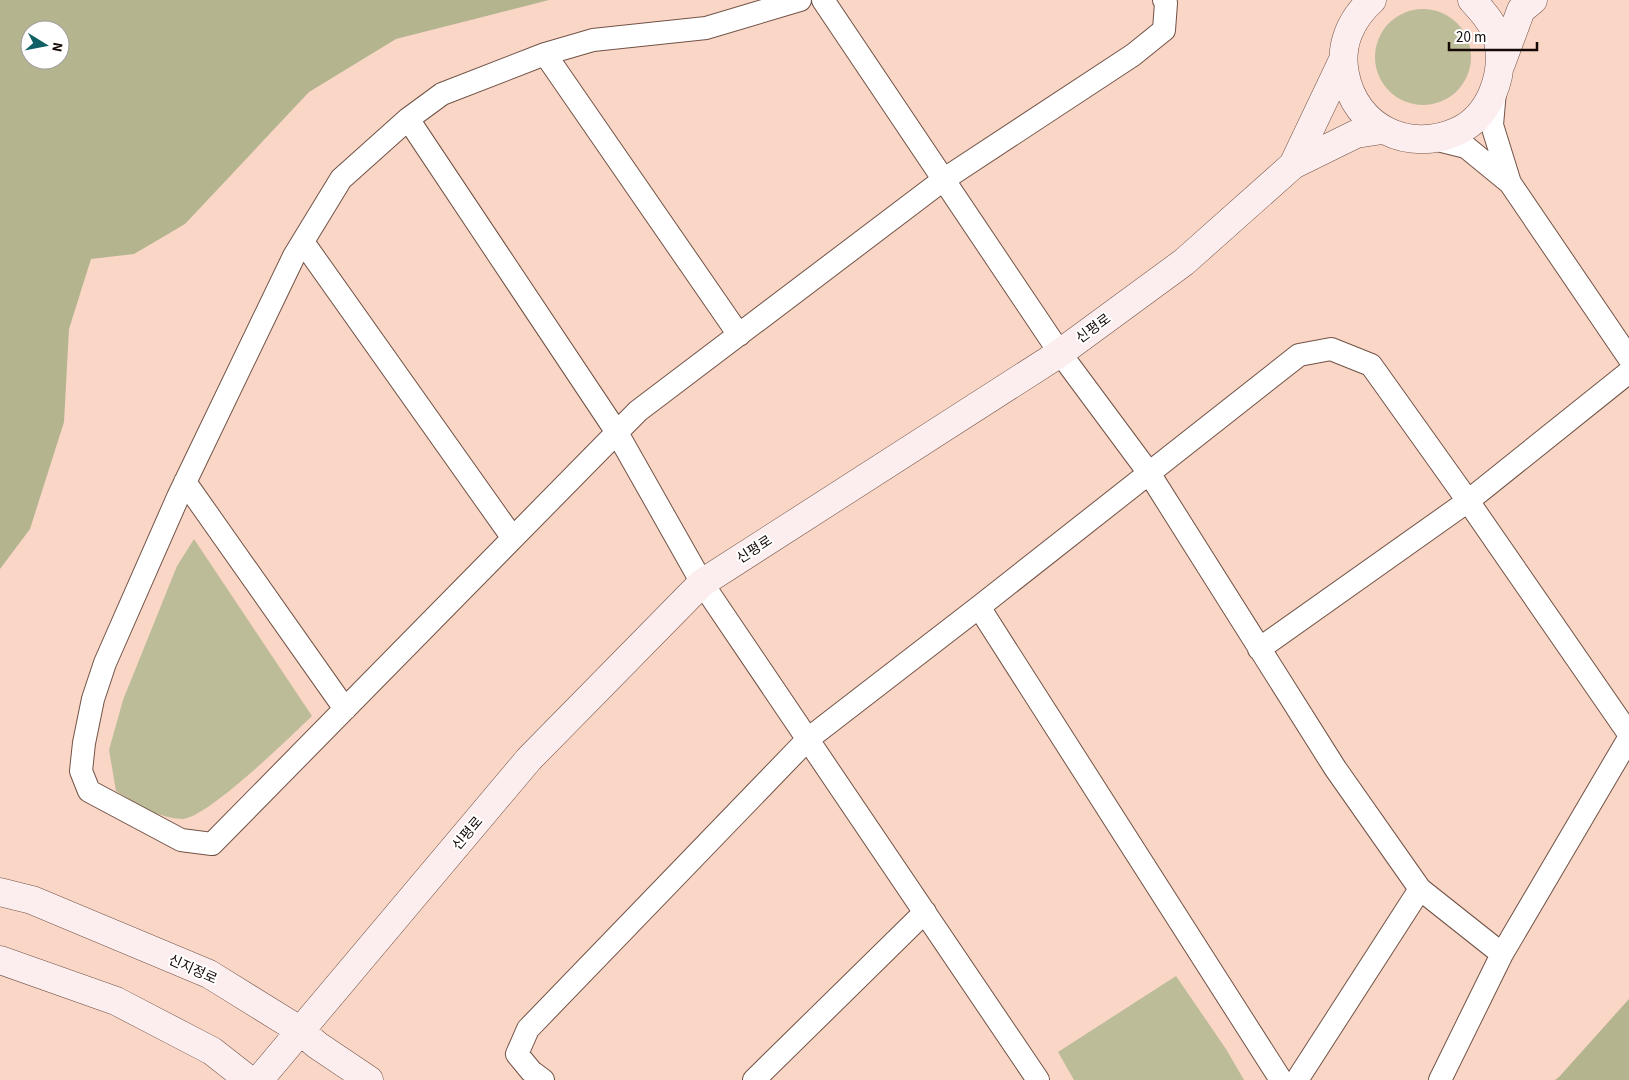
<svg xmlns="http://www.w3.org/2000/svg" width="1629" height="1080" font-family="'Source Sans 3','Noto Sans KR',sans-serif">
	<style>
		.green { fill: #bdbc99 }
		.forest { fill: #b4b48f; fill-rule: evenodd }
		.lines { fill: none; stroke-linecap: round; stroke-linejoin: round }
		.street-casing { stroke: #715346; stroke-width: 24 }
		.secondary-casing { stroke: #715346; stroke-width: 29 }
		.street { stroke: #fff; stroke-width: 22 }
		.secondary { stroke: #fceeef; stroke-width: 28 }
		.labels { text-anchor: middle; stroke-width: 4; stroke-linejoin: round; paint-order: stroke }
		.street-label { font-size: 14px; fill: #140905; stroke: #fff }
	</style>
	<rect width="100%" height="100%" fill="#fad6c7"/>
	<!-- green -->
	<path class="green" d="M1375 57a48 48 0 1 1 96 0a48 48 0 1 1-96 0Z
		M194,539L312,716C292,735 205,821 181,819C155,817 137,804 116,791L109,750L123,700L177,566Z
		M1176,976L1226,1049L1244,1080H1074L1058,1052Z"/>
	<!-- forest -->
	<path class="forest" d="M0,0H549L396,39L309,92L185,224L134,254L91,259L69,329L64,422L30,529L0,569ZM30,30H60V60H30Z
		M1629,999V1080H1555L1559,1077Z"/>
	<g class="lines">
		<defs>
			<path id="street" d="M800,0L706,28L593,40L545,54L442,94L408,119L341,179L294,256L178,497L105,663L93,699L84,743L81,771L89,791L181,840L212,844L638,411L943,180L1133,55L1164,30L1166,3L1164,0
				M823,0L1060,353L1149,473L1335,768L1420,889L1502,954
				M545,54L739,335
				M1495,91L1492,125L1510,183
				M408,119L616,431L702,583L1038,1080
				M1434,139L1466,147L1510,183L1629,358
				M303,242L512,537
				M185,482L345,709
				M979,607L1281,1080
				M1259,649L1468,501L1629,372
				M543,1080L531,1071L517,1054L528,1029L808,739L979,607L1299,355L1331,349L1371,365L1468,501L1629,734
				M754,1080L925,912
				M1297,1080L1420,889
				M1440,1080L1502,954L1629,738"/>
			<path id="secondary" d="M1372,0C1351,19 1339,45 1345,74C1355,127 1408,154 1458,131C1490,116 1505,75 1498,41C1495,25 1483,12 1472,0
				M1501,64L1521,10L1533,0
				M1293,165L1342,62
				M0,892L32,900L209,974L301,1031L317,1045L369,1080
				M0,960L116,1001L212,1051L249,1080
				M259,1080L529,759L702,583L1060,353L1184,262L1293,165L1356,134L1382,130"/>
		</defs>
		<!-- street casing -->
		<use href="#street" class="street-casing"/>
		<!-- secondary casing -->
		<use href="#secondary" class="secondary-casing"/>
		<!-- street -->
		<use href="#street" class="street"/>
		<!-- secondary -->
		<use href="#secondary" class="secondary"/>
	</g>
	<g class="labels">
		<!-- street labels -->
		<g class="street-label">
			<text transform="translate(1093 328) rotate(-36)" y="5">신평로</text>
			<text transform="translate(754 549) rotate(-33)" y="5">신평로</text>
			<text transform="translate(467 833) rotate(-50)" y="5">신평로</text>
			<text transform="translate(193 969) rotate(24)" y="5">신지정로</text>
		</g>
	</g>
	<!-- north arrow -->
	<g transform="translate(45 45) rotate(100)"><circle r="24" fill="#ffffff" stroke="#a19d9b"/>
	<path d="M0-4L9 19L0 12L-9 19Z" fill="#106165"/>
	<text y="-8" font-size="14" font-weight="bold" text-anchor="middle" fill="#140905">N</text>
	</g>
	<!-- scale -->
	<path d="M1449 42v8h88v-8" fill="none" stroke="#140905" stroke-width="2.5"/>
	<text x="1456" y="42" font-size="15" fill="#140905" stroke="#ffffff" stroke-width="4" paint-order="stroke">20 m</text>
</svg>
